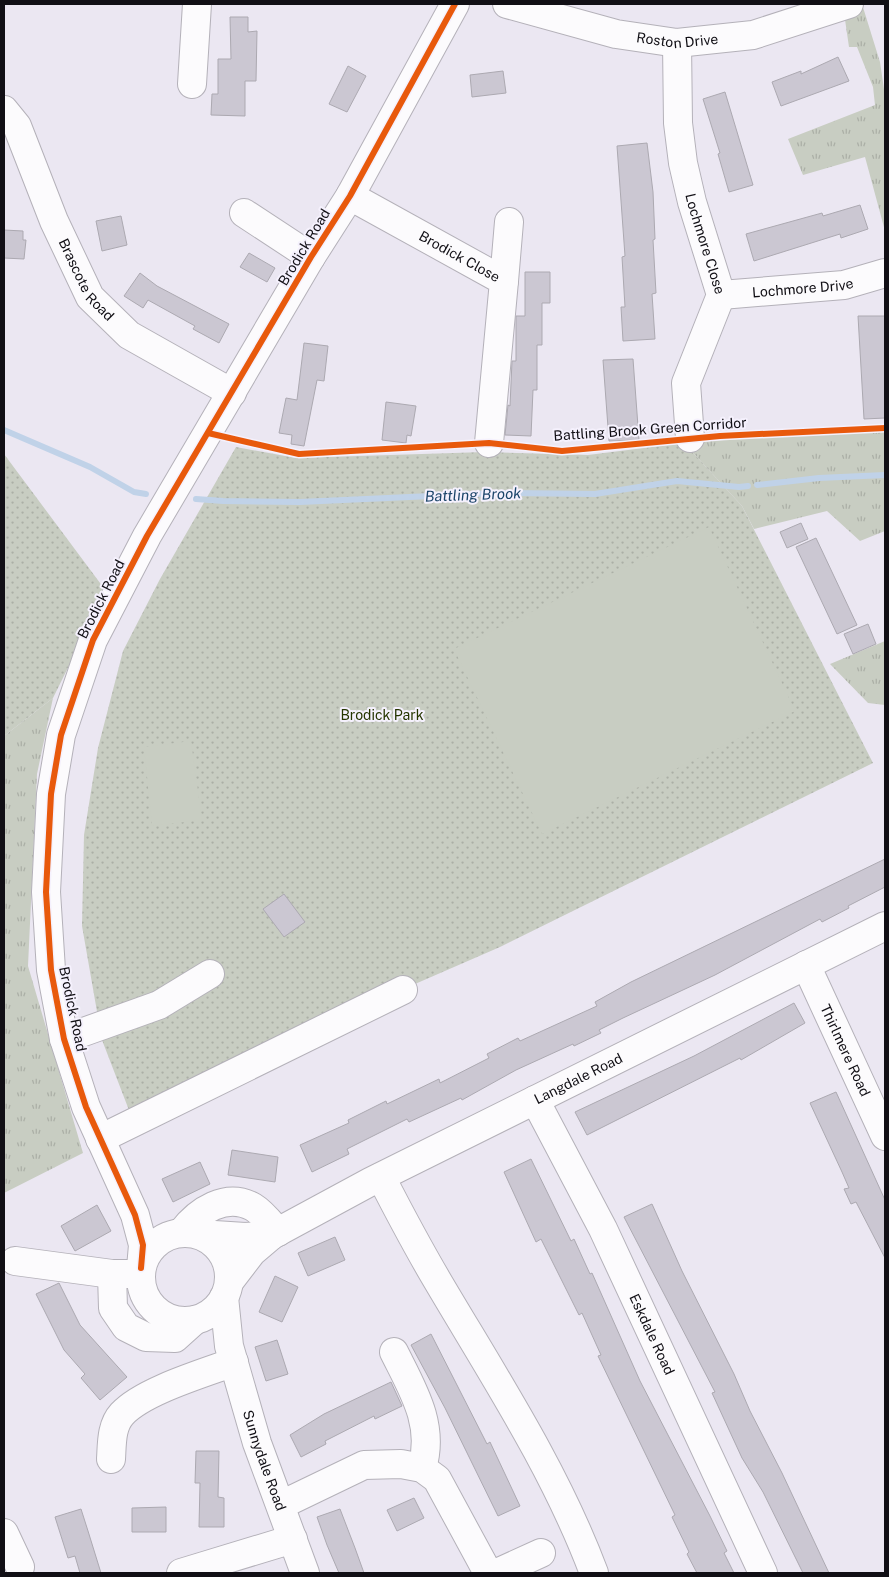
<svg xmlns="http://www.w3.org/2000/svg" width="889" height="1577" font-family="'Public Sans',sans-serif">
	<style>
		.grass { fill: url(#grass-tufts) }
		.park { fill: url(#park-dots) }
		.pitch { fill: #c8cdc2 }
		.lines { fill: none; stroke-linecap: round; stroke-linejoin: round }
		.stream { stroke: #c0d2e8; stroke-width: 6 }
		.building { fill: #cbc7d2; stroke: #aca9b1 }
		.minor-casing { stroke: #b4b1b9; stroke-width: 30 }
		.minor { stroke: #fcfbfd; stroke-width: 28 }
		.cycleway-casing { stroke: #f5f1fd; stroke-width: 9 }
		.cycleway { stroke: #e8590c; stroke-width: 6 }
		.labels { text-anchor: middle; stroke-width: 4; stroke-linejoin: round; paint-order: stroke }
		.street-label { font-size: 14px; fill: #110f15; stroke: #f5f1fd }
		.park-label { font-size: 14px; fill: #253500; stroke: #f5f1fd }
		.water-label { font-size: 15px; font-style: italic; fill: #1b4469; stroke: #f5f1fd }
	</style>
	<defs>
		<pattern id="grass-tufts" width="24" height="20" patternUnits="userSpaceOnUse" patternTransform="scale(1.25)"><rect width="24" height="20" fill="#c8cdc2"/><path d="M3 7l-1-3M5 7V3M7 7l1-3M15 17l-1-3M17 17v-4M19 17l1-3" fill="none" stroke="#abafa6"/></pattern>
		<pattern id="park-dots" width="8" height="8" patternUnits="userSpaceOnUse" patternTransform="scale(1.25)"><rect width="8" height="8" fill="#c8cdc2"/><path d="M2 2h.1M6 6h.1" fill="none" stroke="#abafa6" stroke-width="1.8" stroke-linecap="round"/></pattern>
	</defs>
	<rect width="100%" height="100%" fill="#ebe7f2"/>
	<!-- grass -->
	<path class="grass" d="M862,4L880,62L885,96V231L865,157L803,175L788,139L875,105L873,87L857,47H849L843,6Z
		M885,428V531L860,541L827,511L754,529L742,506L684,443Z
		M885,641V705L868,703L830,664Z
		M53,698L37,774L28,966L83,1153L4,1193V736Z"/>
	<!-- park -->
	<path class="park" d="M684,443L742,506L873,763L500,947L314,1028L132,1118L102,1040L82,926L84,835L98,748L123,651L160,579L236,447L296,458L485,452L588,455Z
		M4,454L106,591L53,698L4,736Z"/>
	<!-- pitch -->
	<path class="pitch" d="M709,527L795,711L542,834L454,649Z
		M191,741L202,820L152,826L144,747Z"/>
	<g class="lines">
		<!-- stream -->
		<path class="stream" d="M4,430L90,467L134,492L146,494
			M757,485L819,478L885,475
			M196,499L223,501L300,502L497,493L595,494L677,481L739,487L748,486"/>
	</g>
	<!-- building -->
	<path class="building" d="M230,17H248V32L257,31L256,81H245V116L211,115L212,94H218V59H231Z
		M838,57L849,81L781,106L772,82L801,71V74Z
		M348,66L366,76L347,112L329,104Z
		M503,71L506,93L472,97L470,75Z
		M725,92L753,185L729,192L718,154L720,153L703,99Z
		M647,143L653,192L655,239L653,240L656,293L652,294L655,339L623,341L621,307H625L622,257L625,256L617,146Z
		M860,205L868,229L841,238L840,234L754,261L746,234L822,213L823,216Z
		M121,216L127,245L102,251L96,221Z
		M4,230L23,231V240H26L24,259L4,258Z
		M249,253L275,268L267,282L240,267Z
		M525,272H550V303H542V345H537V390H533L531,436L505,435L508,405L510,406L512,361H516V316H525Z
		M140,273L157,286L229,324L219,343L193,329L195,326L148,300L143,308L124,296Z
		M858,316H885V418L864,419Z
		M304,343L328,346L324,381L317,380L304,446L291,444L292,435L279,433L286,398L297,400Z
		M633,359L639,440L609,441L603,360Z
		M386,402L416,406L411,436L407,435L406,443L382,440Z
		M801,523L808,539L787,548L780,532Z
		M816,538L857,625L837,634L796,547Z
		M868,624L876,644L853,654L844,634Z
		M885,859V887L848,906L849,908L822,922L820,919L715,975L623,1018L599,1030L601,1033L574,1046L573,1044L516,1070L462,1100L461,1098L409,1122L407,1119L347,1149L349,1154L312,1172L300,1145L349,1123L348,1120L386,1101L387,1104L439,1079L440,1083L489,1058L487,1054L518,1038L520,1041L597,1006L595,1002L631,982Z
		M284,894L305,922L284,937L263,909Z
		M794,1003L805,1023L741,1060L740,1058L587,1135L575,1112L694,1056Z
		M836,1092L885,1200V1258L856,1202L851,1204L844,1189L849,1188L842,1172L810,1103Z
		M232,1150L278,1157L275,1182L228,1175Z
		M531,1159L571,1241L574,1239L590,1274L592,1273L640,1381L710,1516L727,1551L724,1553L734,1573H697L687,1554L689,1552L672,1517L675,1515L598,1356L601,1355L582,1313L579,1315L541,1239L536,1242L504,1172Z
		M200,1162L210,1184L173,1202L162,1179Z
		M652,1204L682,1271L734,1374L750,1411L782,1473L829,1573H803L763,1492L742,1458L712,1393L715,1392L624,1217Z
		M97,1205L111,1231L75,1251L61,1226Z
		M335,1237L345,1260L308,1276L298,1253Z
		M275,1276L298,1287L282,1322L259,1312Z
		M59,1283L80,1325L127,1377L100,1400L81,1378L85,1374L64,1350L36,1294Z
		M431,1334L487,1444L490,1442L520,1506L498,1516L445,1408L411,1345Z
		M277,1340L288,1374L266,1381L255,1347Z
		M391,1382L402,1406L375,1419L374,1416L325,1441L326,1444L301,1457L290,1435L324,1414Z
		M196,1451H219L218,1497L224,1498V1527H199L200,1483H195Z
		M414,1498L424,1518L397,1531L387,1510Z
		M166,1507V1532H132V1508Z
		M81,1509L88,1531L101,1573H80L75,1556L68,1558L55,1517Z
		M340,1509L355,1548L364,1573H339L327,1545L317,1517Z"/>
	<g class="lines">
		<defs>
			<g id="minor">
				<path id="s1" d="M507,4L616,34L677,43L753,35L849,4"/>
				<path id="s2" d="M677,43L678,123L683,163L692,202L721,295L686,383L690,438"/>
				<path d="M192,84L197,4"/>
				<path id="s3" d="M4,110L17,126L54,221L90,297L129,335L232,393"/>
				<path id="s4" d="M350,196L504,281L489,443"/>
				<path d="M244,213L311,257"/>
				<path d="M504,281L509,222"/>
				<path id="s5" d="M721,295L844,285L885,273"/>
				<path id="s6" d="M806,965L885,1136"/>
				<path d="M64,1039L159,1005L210,974"/>
				<path id="s7" d="M535,1100L603,1229L763,1573"/>
				<path d="M100,1139L403,990"/>
				<path d="M381,1177C399,1212 417,1246 437,1280C493,1375 555,1469 594,1573"/>
				<path d="M182,1232C198,1211 226,1192 253,1207C263,1213 271,1224 278,1232"/>
				<circle cx="185" cy="1277" r="44"/>
				<path d="M199,1234L245,1237L272,1235"/>
				<path d="M15,1261L112,1274H130"/>
				<path d="M141,1268L143,1245L135,1215L86,1107L64,1039L51,970L46,892L51,794L61,735L93,640L147,536L311,257L350,196L455,4"/>
				<path d="M112,1274L113,1308L126,1327L146,1337L175,1338L195,1320"/>
				<path id="s8" d="M229,1282L252,1252L272,1235L370,1182L885,926"/>
				<path id="s9" d="M224,1297L229,1346L257,1443L305,1573"/>
				<path d="M394,1352C413,1390 435,1425 422,1468"/>
				<path d="M111,1459C112,1444 111,1426 122,1414C143,1391 204,1373 234,1362"/>
				<path d="M281,1505L364,1465L401,1464L422,1468L437,1479L488,1573"/>
				<path d="M4,1533L20,1567"/>
				<path d="M181,1573L293,1539"/>
				<path d="M497,1573L541,1553"/>
			</g>
		</defs>
		<!-- minor casing -->
		<use href="#minor" class="minor-casing"/>
		<!-- minor -->
		<use href="#minor" class="minor"/>
		<defs>
			<path id="cycleway" d="M208,433L299,454L489,443L562,451L720,436L885,428
				M141,1268L143,1245L135,1215L86,1107L64,1039L51,970L46,892L51,794L61,735L93,640L147,536L311,257L350,196L455,4"/>
		</defs>
		<!-- cycleway casing -->
		<use href="#cycleway" class="cycleway-casing"/>
		<!-- cycleway -->
		<use href="#cycleway" class="cycleway"/>
	</g>
	<g class="labels">
		<!-- street labels -->
		<g class="street-label">
			<text dy="5" stroke="none"><textPath href="#s1" startOffset="175">Roston Drive</textPath></text>
			<text dy="5" stroke="none"><textPath href="#s2" startOffset="204">Lochmore Close</textPath></text>
			<text transform="translate(304 247) rotate(-59)" y="5">Brodick Road</text>
			<text dy="5" stroke="none"><textPath href="#s4" startOffset="125">Brodick Close</textPath></text>
			<text dy="5" stroke="none"><textPath href="#s3" startOffset="190">Brascote Road</textPath></text>
			<text dy="5" stroke="none"><textPath href="#s5" startOffset="82">Lochmore Drive</textPath></text>
			<text transform="translate(650 429) rotate(-4)" y="5">Battling Brook Green Corridor</text>
			<text transform="translate(101 599) rotate(-63)" y="5">Brodick Road</text>
			<text transform="translate(73 1009) rotate(78)" y="5">Brodick Road</text>
			<text dy="5" stroke="none"><textPath href="#s6" startOffset="94">Thirlmere Road</textPath></text>
			<text dy="5" stroke="none"><textPath href="#s8" startOffset="408">Langdale Road</textPath></text>
			<text dy="5" stroke="none"><textPath href="#s7" startOffset="262">Eskdale Road</textPath></text>
			<text dy="5" stroke="none"><textPath href="#s9" startOffset="169">Sunnydale Road</textPath></text>
		</g>
		<!-- park labels -->
		<g class="park-label">
			<text x="382" y="720">Brodick Park</text>
		</g>
		<!-- water labels -->
		<g class="water-label">
			<text transform="translate(473 495) rotate(-2)" y="5">Battling Brook</text>
		</g>
	</g>
	<!-- border -->
	<rect width="889" height="1577" fill="none" stroke="#110f15" stroke-width="10"/>
</svg>
